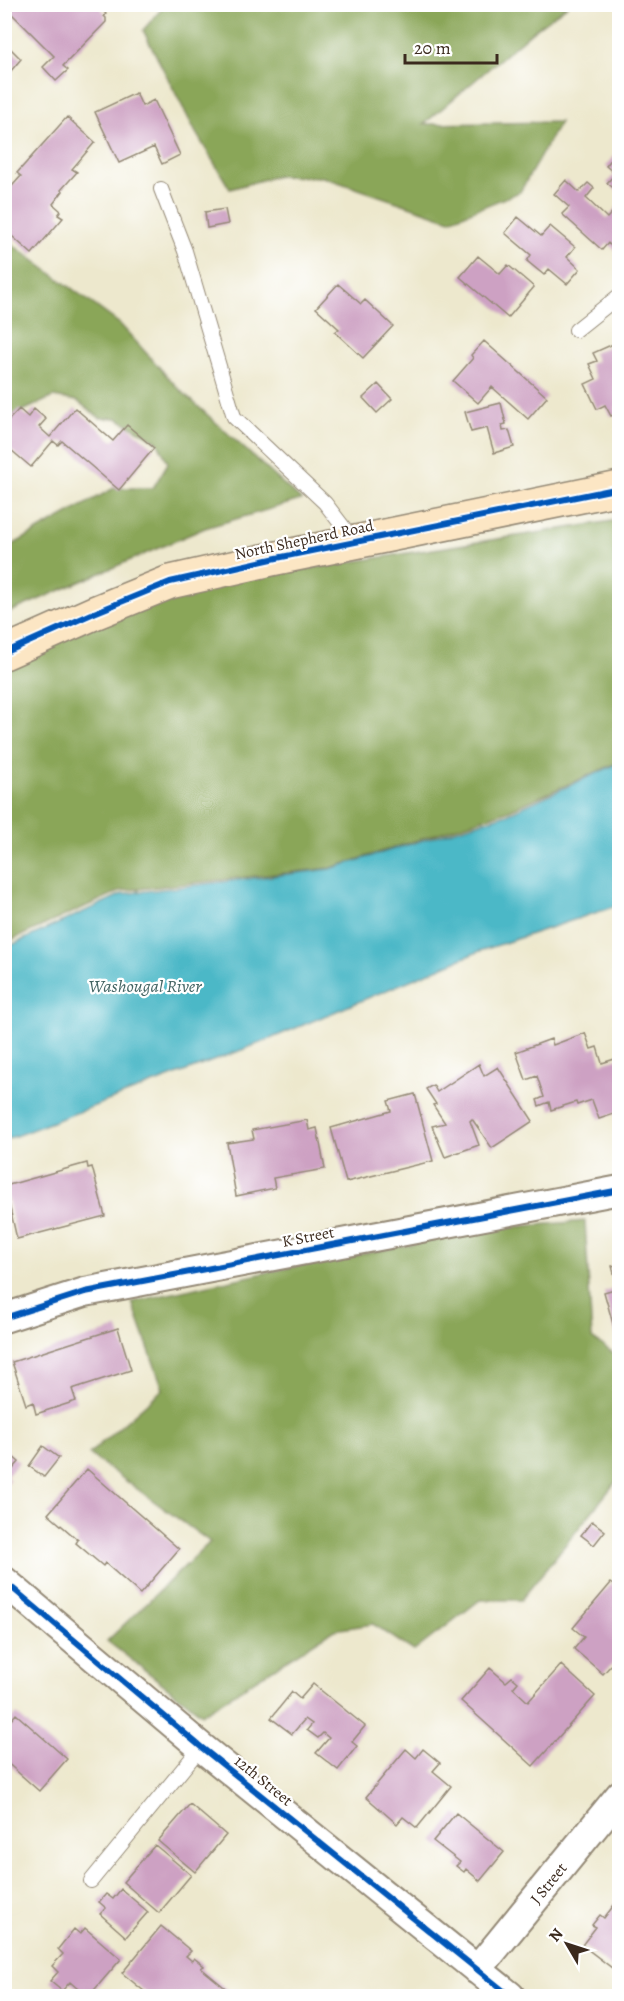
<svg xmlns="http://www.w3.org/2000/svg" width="624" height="2001" font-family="Alegreya,serif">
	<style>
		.forest { fill: #8aa659; stroke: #62683c; stroke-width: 1.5 }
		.water { fill: #4cb8c7; stroke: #447172; stroke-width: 1.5 }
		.building { fill: #cda1c3 }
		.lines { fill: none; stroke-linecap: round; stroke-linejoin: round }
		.lane-casing { stroke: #948976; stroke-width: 16 }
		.street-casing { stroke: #948976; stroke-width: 32 }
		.secondary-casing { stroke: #948976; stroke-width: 36 }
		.lane { stroke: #fff; stroke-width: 14 }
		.street { stroke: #fff; stroke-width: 28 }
		.secondary { stroke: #fce6c4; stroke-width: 33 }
		.cycleway-casing { stroke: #fff; stroke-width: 10 }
		.cycleway { stroke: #0057b8; stroke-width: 6 }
		.labels { text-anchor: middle; stroke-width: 4.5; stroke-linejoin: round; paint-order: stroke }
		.street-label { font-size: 16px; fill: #3b2a1e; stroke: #fff }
		.water-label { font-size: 18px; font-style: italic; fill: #426362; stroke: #fff }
	</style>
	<rect width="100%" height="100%" fill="#fff"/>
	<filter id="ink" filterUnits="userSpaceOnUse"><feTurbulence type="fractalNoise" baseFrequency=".0167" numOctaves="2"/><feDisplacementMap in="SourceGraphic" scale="12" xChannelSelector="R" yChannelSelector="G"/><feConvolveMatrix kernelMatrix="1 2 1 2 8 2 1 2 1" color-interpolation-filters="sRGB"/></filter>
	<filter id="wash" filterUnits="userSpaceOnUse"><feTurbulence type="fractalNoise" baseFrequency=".008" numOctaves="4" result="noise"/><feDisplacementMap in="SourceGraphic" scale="24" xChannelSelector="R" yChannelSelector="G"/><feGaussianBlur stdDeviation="1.35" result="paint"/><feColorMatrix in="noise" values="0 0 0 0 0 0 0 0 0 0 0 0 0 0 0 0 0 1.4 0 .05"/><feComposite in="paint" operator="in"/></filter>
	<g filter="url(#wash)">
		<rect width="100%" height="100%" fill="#ede8cd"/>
		<!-- forest -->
		<path class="forest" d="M165,5H568L533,31L424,124L560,122L520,192L450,220L323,177L276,176L230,189L196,133L143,30Z
			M5,239L120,324L178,388L301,500L205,528L5,614V549L114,488H153L168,463L157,441L117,418H100L77,401L53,397L5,419Z
			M619,520V762L507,811L331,868L120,891L5,943L4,666L171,590Z
			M585,1221L592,1338L619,1357V1478L521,1600H480L414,1651L373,1624L334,1630L202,1714L107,1641L210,1542L89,1454L163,1389L132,1302L282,1269L498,1228Z"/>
		<!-- water -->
		<path class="water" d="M619,763V905L480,951L260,1043L5,1140V948L122,894L330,869L507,814Z"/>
		<g id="blocks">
			<!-- building -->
			<path class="building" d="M13,4H97L106,14L104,16L106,18V22L63,66L68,70L56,81L43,67L54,56L8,10Z
				M6,44L21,59L4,79V46Z
				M4,87L10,94L4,99Z
				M136,93L142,106L154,100L180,155L162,164L154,147L119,163L95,112Z
				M67,117L95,142L72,169L77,172L61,190L63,191L53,204L61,211L58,215L63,218L32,254L4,229V195L21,176L17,173Z
				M617,152L620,154V193L607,183L615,174L606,166Z
				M566,180L579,192L588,183L594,188L586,198L607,218L618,206L620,208V246L615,250L608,243L602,250L562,214L569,207L554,194Z
				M225,209L228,224L207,228L205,212Z
				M518,217L541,236L550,226L575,247L567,257L580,269L567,284L549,269L544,275L527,261L531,255L505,233Z
				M478,256L500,274L508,265L534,287L508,318L460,277Z
				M338,284L361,304L365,300L393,326L363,358L335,332L339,329L316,308Z
				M484,341L547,397L528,419L492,387L478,403L453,381L473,358L471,355Z
				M620,341V405L615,407L618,413L611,416L605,405L597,409L585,384L596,379L589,364L597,361L593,353Z
				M378,384L392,399L377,413L363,398Z
				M501,403L506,424L502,425L503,431L509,430L514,447L494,453L487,428L471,432L465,412Z
				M75,408L113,441L127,425L154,448L119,490L62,441L58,445L53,441L31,467L4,444V425L19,409L28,417L34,409L46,419L39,427L50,437Z
				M585,1033L591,1049L597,1047L602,1063L618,1058L620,1061V1112L599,1119L592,1100L577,1105L576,1102L551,1110L549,1102L539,1106L537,1100L544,1097L537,1076L526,1080L516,1052L551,1039L553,1045Z
				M479,1064L484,1076L498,1067L533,1121L492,1148L472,1119L470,1121L479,1145L445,1157L432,1126L445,1123L433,1105L436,1104L426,1089L433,1085L437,1092Z
				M415,1094L433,1161L346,1182L331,1128L391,1111L388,1101Z
				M307,1120L309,1130L317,1128L325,1169L273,1178L275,1188L236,1196L227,1143L254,1139L252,1130Z
				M87,1163L88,1168L92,1167L105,1216L17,1239L5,1186Z
				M620,1264V1345H619L604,1292L618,1288L612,1266Z
				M118,1328L131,1370L72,1389L76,1401L36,1414L33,1402L26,1405L12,1362Z
				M43,1446L59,1458L44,1477L29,1466Z
				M4,1449L19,1462L6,1477L10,1480L4,1487Z
				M87,1469L179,1549L140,1594L105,1563L103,1566L76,1543L78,1540L48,1514Z
				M592,1521L605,1531L594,1545L581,1535Z
				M611,1583L620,1589V1668L613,1663L603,1674L574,1649L584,1637L573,1628Z
				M561,1665L595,1696L533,1766L461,1701L490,1668L506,1682L512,1677L518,1682L513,1688L528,1702Z
				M313,1684L365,1726L352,1742L357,1746L338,1770L316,1753L329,1738L323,1733L318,1738L307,1730L312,1724L305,1719L292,1734L271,1718L292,1692L300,1699Z
				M16,1714L67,1759L39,1791L4,1760V1728Z
				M406,1749L416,1758L423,1749L440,1763L433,1771L451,1786L417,1828L403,1817L397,1824L366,1797Z
				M190,1804L226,1835L195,1872L158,1841Z
				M456,1813L504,1852L480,1881L466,1869L464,1872L456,1866L460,1862L433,1841Z
				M155,1845L191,1875L159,1913L123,1882Z
				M121,1889L148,1912L126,1937L100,1914L106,1908L99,1902L106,1894L113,1899Z
				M618,1900L620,1901V1967L616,1971L582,1945L596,1927L592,1925L600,1915L604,1918Z
				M161,1926L191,1951L186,1956L192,1961L194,1958L204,1966L201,1968L235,1996H150L122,1973Z
				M85,1928L121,1959L89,1996H86L70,1982L62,1991L50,1981L58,1972L52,1966L63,1954L58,1949L74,1929L80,1934Z"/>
		</g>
	</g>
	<g filter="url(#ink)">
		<use href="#blocks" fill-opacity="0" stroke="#948976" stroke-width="1.5"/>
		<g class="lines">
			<defs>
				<path id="lane" d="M161,189L185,251L234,417L325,503L354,541
					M576,330L620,295
					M91,1881L201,1747"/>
				<path id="street" d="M4,1318L85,1292L620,1190
					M4,1581L201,1747L510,1996
					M477,1970L620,1795"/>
				<path id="secondary" d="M4,653L94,613L170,582L272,559L620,488"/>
			</defs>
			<!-- lane casing -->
			<use href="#lane" class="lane-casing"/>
			<!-- street casing -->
			<use href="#street" class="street-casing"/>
			<!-- secondary casing -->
			<use href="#secondary" class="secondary-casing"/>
			<!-- lane -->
			<use href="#lane" class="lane"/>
			<!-- street -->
			<use href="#street" class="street"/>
			<!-- secondary -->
			<use href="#secondary" class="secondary"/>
			<defs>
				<path id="cycleway" d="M4,653L94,613L170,582L272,559L620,488
					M4,1318L85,1292L620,1190
					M4,1581L201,1747L510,1996"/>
			</defs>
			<!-- cycleway casing -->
			<use href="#cycleway" class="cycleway-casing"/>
			<!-- cycleway -->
			<use href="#cycleway" class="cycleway"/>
		</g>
	</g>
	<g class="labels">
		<!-- street labels -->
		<g class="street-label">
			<text transform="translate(304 539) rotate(-12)" y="6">North Shepherd Road</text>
			<text transform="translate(308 1236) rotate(-11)" y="6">K Street</text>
			<text transform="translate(264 1780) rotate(39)" y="6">12th Street</text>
			<text transform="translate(548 1883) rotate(-51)" y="6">J Street</text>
		</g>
		<!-- water labels -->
		<g class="water-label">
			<text x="145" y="992">Washougal River</text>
		</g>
	</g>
	<!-- margin -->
	<rect width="624" height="2001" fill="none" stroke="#fff" stroke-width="24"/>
	<!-- north arrow -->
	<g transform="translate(567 1944) rotate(309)" stroke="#ffffff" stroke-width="4.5" paint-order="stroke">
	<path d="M0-4.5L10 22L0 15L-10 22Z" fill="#3b2a1e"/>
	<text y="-9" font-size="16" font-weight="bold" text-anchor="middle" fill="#3b2a1e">N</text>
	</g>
	<!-- scale -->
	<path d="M405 54v9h92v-9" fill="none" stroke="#3b2a1e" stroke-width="3"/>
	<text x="414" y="54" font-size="18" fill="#3b2a1e" stroke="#ffffff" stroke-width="4.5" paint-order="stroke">20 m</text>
</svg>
